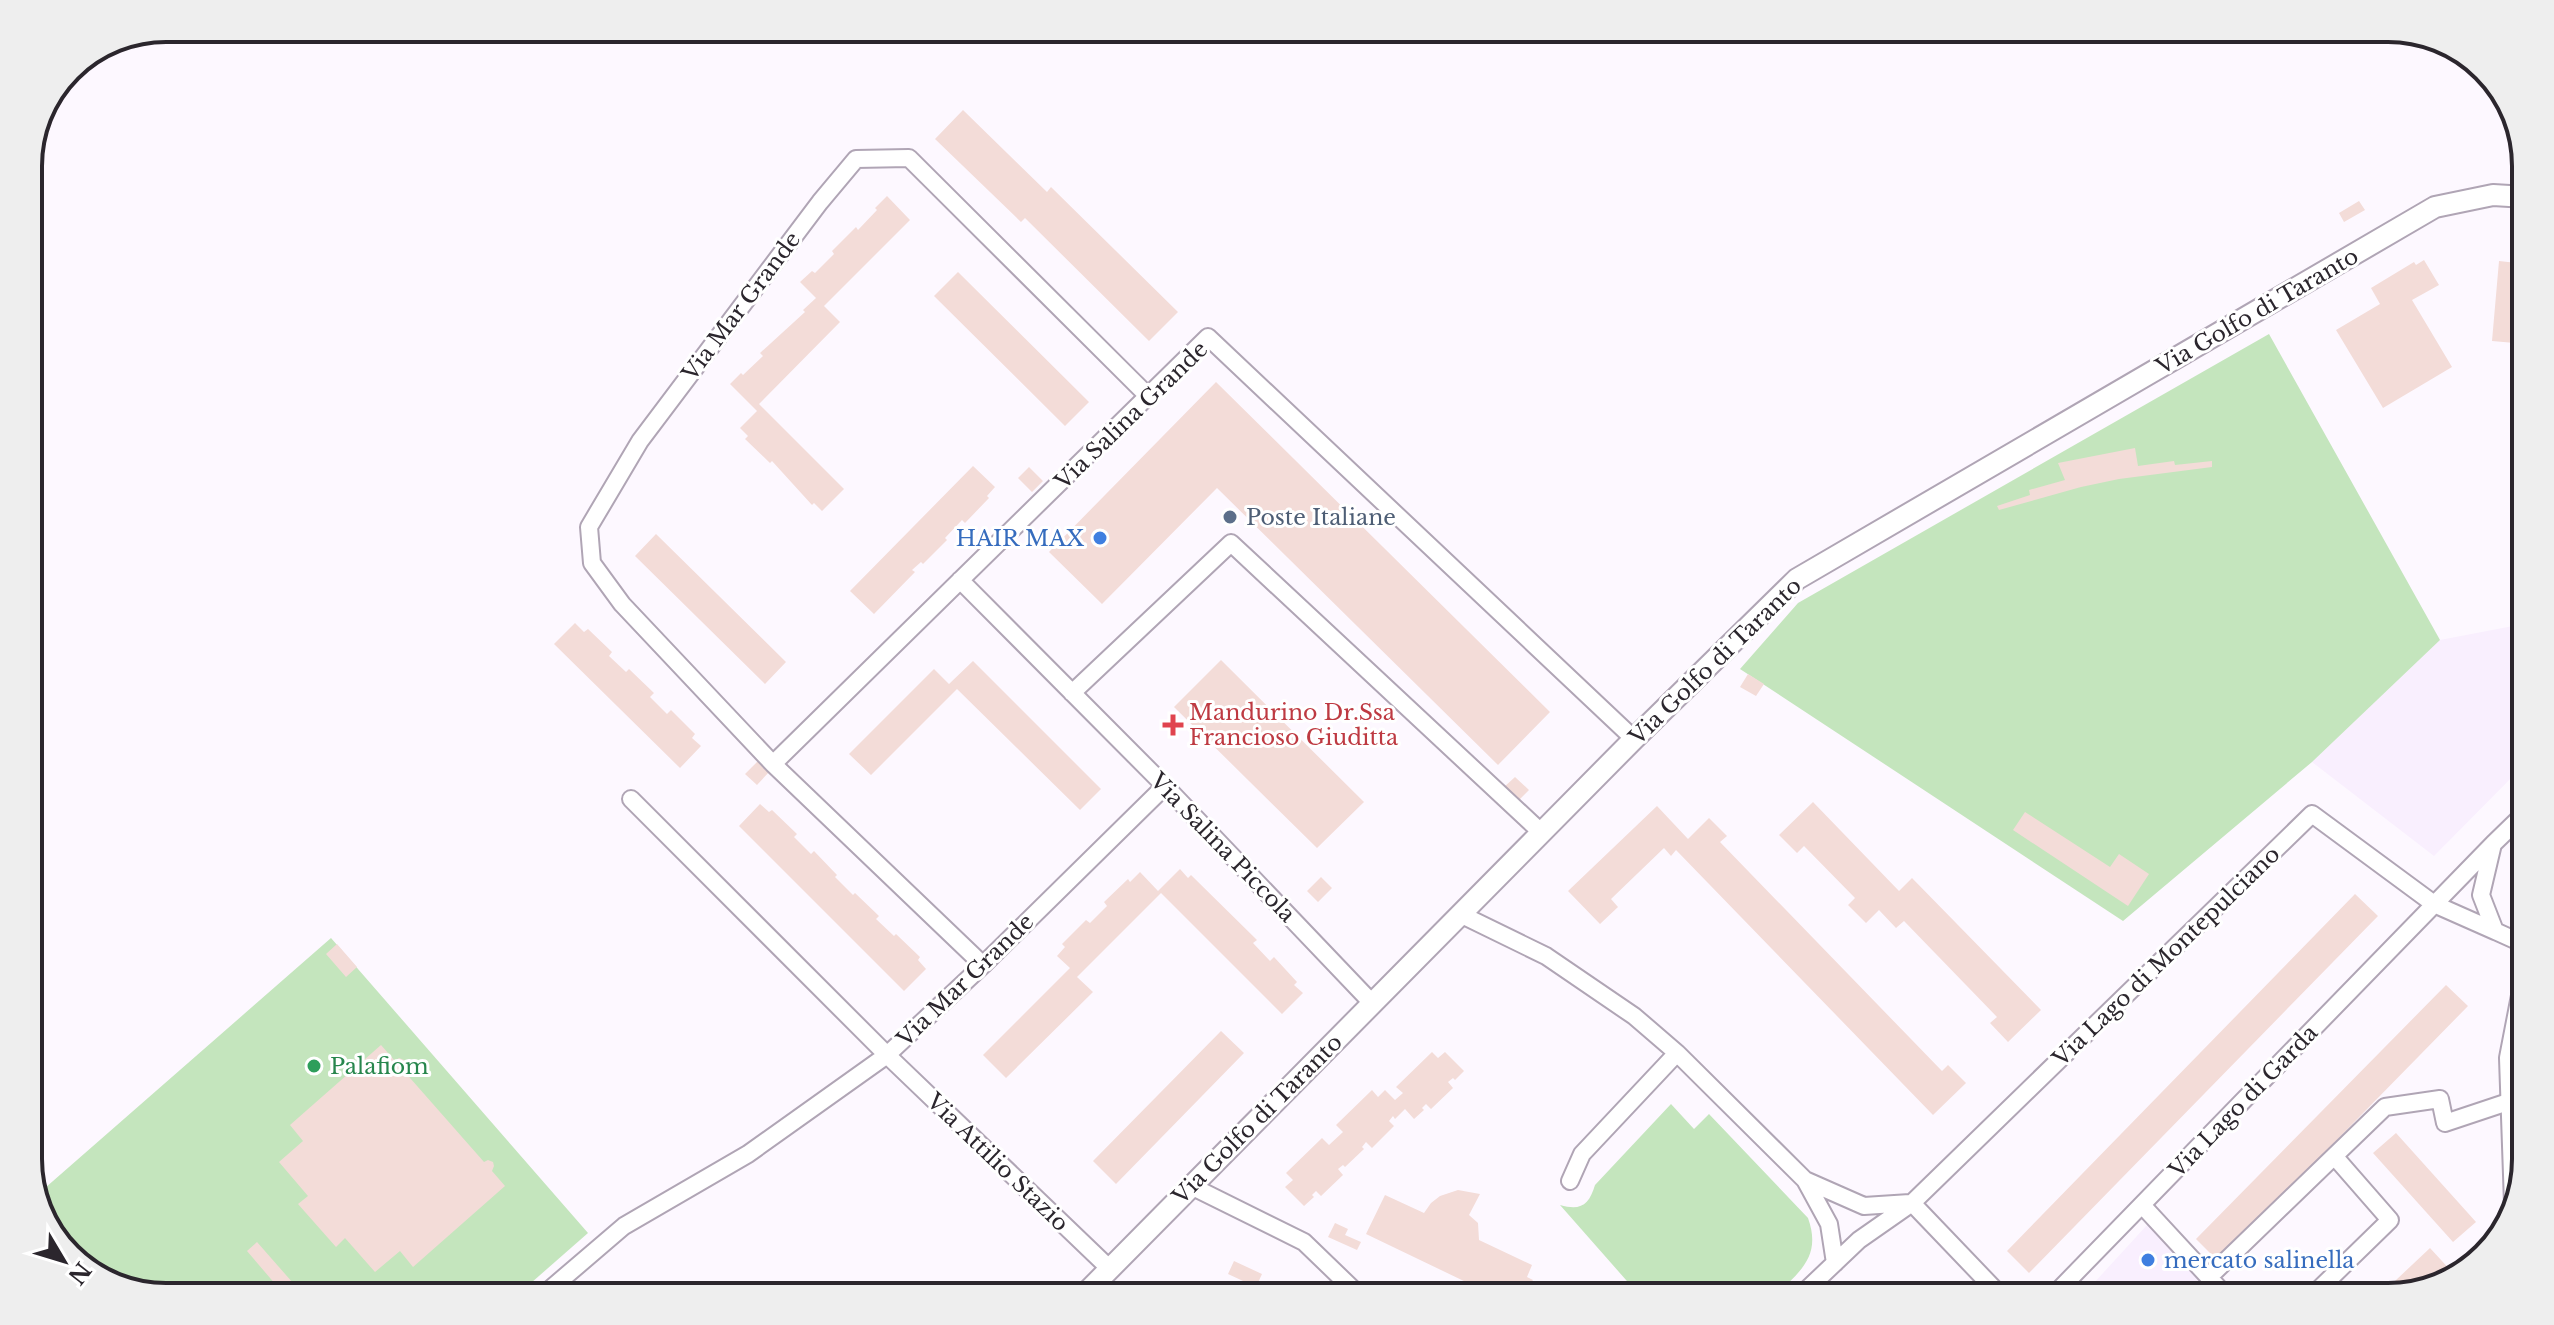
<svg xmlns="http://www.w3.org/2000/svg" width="2554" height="1325" font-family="'Libre Baskerville',serif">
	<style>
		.built { fill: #f9effe }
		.green { fill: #c4e5bd }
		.building { fill: #f3dcd8 }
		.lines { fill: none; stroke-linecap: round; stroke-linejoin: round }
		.minor-casing { stroke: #b0a5b5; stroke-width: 20 }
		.tertiary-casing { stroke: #b0a5b5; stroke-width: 24 }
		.minor { stroke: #fff; stroke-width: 16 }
		.tertiary { stroke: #fff; stroke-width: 20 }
		.service-dot { fill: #5c6f8a; stroke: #fff; stroke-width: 3 }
		.shop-dot { fill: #3f7fe0; stroke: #fff; stroke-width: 3 }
		.health-dot { fill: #e0444e; stroke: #fff; stroke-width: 3 }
		.leisure-dot { fill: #2e9e5b; stroke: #fff; stroke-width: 3 }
		.labels { text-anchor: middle; stroke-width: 6; stroke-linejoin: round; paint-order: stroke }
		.street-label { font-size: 22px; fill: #2b262d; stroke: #fff }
		.service-label { font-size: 22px; fill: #4e5e75; stroke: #fff; text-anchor: start }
		.shop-label { font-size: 22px; fill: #366cbe; stroke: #fff; text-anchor: end }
		.health-label { font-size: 22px; fill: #be3a42; stroke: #fff; text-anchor: start }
		.leisure-label { font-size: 22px; fill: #27864d; stroke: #fff; text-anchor: start }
		.rim { fill: none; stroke: #2b262d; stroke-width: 4 }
	</style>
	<rect width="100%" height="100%" fill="#fdf8ff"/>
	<!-- built -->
	<path class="built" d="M2526,613V763L2434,856L2312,762L2440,640L2513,626Z
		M2148,1224L2216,1297H2081Z"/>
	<!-- green -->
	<path class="green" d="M2269,334L2440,640L2312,762L2123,921L1740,669L1798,603Z
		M331,938L588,1233L515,1297H166L105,1283L86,1267L46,1220L37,1195Z
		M1671,1104L1694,1129L1709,1114L1808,1218C1822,1257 1799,1272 1774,1297H1641L1560,1205C1581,1211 1589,1205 1595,1185Z"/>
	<!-- building -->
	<path class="building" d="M963,110L1047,192L1051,187L1178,312L1149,341L1025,218L1021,222L935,139Z
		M887,196L910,220L824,306L840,322L759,404L844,489L822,511L814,503L812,505L772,461L770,463L745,439L748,436L740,428L757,411L730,384L741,373L743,375L763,356L760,353L805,312L803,310L816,298L800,282L812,271L815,273L834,254L832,251L856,227L858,230L877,210L875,208Z
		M2359,201L2365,210L2344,222L2339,213Z
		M2424,260L2439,285L2412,300L2452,367L2383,408L2336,330L2380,304L2371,288L2414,262L2416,265Z
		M2499,261L2526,264V344L2492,341Z
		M958,272L1089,402L1065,426L934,296Z
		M1216,382L1550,712L1498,765L1217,488L1102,604L1049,552Z
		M2135,448L2138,466L2174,461L2175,465L2212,461V467L2119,479L2081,487L1999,510L1997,506L2030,495L2029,490L2065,480L2058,463Z
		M973,466L995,487L987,496L989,498L965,523L962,520L945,538L947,540L923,564L921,562L912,570L915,572L874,614L850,591Z
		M1029,467L1043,481L1032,492L1018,478Z
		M656,534L786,662L765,684L635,556Z
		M575,623L584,632L588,629L612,652L609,656L626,672L629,669L654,693L650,697L667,714L671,710L695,734L692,738L701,746L680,768L554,644Z
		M1221,660L1364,802L1317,848L1174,707Z
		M973,661L1101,789L1080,810L957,689L871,775L849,754L934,669L949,684Z
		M1748,674L1764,684L1756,696L1740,687Z
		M759,760L770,771L757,785L745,774Z
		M1515,777L1529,790L1517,802L1503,788Z
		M1813,802L1899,891L1912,878L2041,1010L2008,1042L1990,1023L1997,1017L1904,921L1896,928L1879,910L1866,923L1848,905L1855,898L1804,846L1797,853L1779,835Z
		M760,804L769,812L772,810L797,834L794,837L811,854L814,851L837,875L835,877L853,895L855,893L879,916L876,919L894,936L896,934L920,957L918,960L926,969L904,991L739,826Z
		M1657,806L1688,839L1709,818L1727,836L1720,842L1942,1071L1948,1065L1966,1083L1933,1115L1676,850L1671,856L1664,848L1611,899L1618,907L1600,924L1568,891Z
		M2025,812L2110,867L2119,854L2149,874L2128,906L2013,830Z
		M1180,869L1188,878L1191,875L1257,940L1253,943L1270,961L1274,957L1297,982L1294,985L1303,993L1282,1014L1161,893L1077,977L1093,992L1006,1078L983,1055L1070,968L1057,956L1065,947L1062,944L1086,920L1090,923L1107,906L1104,902L1128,879L1130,882L1140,872L1158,891Z
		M1321,877L1332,888L1318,902L1307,891Z
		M2355,894L2378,916L2029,1273L2007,1251Z
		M337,944L357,967L346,977L326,954Z
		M2446,985L2468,1006L2218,1261L2196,1239Z
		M1221,1031L1244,1053L1116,1184L1093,1161Z
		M381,1045L395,1061L399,1058L404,1060L406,1064L403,1070L484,1162L488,1160L493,1162L494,1166L492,1171L505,1186L413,1267L400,1251L375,1272L345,1238L336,1247L298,1204L308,1196L279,1162L303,1141L290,1125Z
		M1432,1052L1438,1058L1445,1052L1464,1071L1455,1080L1453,1078L1448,1082L1453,1088L1431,1109L1426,1104L1422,1108L1424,1110L1414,1119L1405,1109L1395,1119L1393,1116L1389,1121L1394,1126L1372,1148L1366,1142L1362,1147L1364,1149L1345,1167L1343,1165L1338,1169L1343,1175L1321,1196L1316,1191L1312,1195L1314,1197L1304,1206L1285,1187L1293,1180L1286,1173L1322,1138L1329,1145L1343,1132L1336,1125L1372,1090L1378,1097L1385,1090L1395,1100L1403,1093L1396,1087Z
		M2396,1133L2476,1222L2453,1242L2373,1153Z
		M1458,1190L1480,1194L1469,1215L1478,1223L1479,1240L1532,1265L1527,1277L1533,1280L1530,1284L1525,1282L1520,1292L1499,1282L1493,1295L1366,1234L1385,1195L1424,1213L1431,1203L1440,1196Z
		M1335,1223L1348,1229L1345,1235L1361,1242L1357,1250L1328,1237Z
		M257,1242L293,1283L282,1292L247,1251Z
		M2430,1248L2453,1273L2444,1282L2388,1297H2378Z
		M1234,1261L1262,1274L1256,1287L1228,1274Z
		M1277,1282L1287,1292L1282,1297H1263Z
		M420,1284L432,1297H405Z"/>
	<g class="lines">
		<defs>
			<path id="minor" d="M960,580L1165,786L1372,1003
				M1072,693L1231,543L1542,833
				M773,764L1208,337L1634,739
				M631,799L887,1055L1110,1269
				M2526,812L2493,844L2481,895L2495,931L2526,945
				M1462,915L1546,956L1634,1016L1677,1053L1805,1180L1829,1224L1835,1263
				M983,965L773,764L622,604L592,563L589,527L640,441L820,202L856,159L909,158L1148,396
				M1805,1180L1864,1206L1910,1203
				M1570,1181L1582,1154L1677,1053
				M1191,1186L1304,1242L1361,1297
				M1912,1203L2002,1297
				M2142,1205L2227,1297
				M2209,1277L2385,1107L2440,1099L2445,1123L2511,1101
				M541,1297L624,1226L748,1154L887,1055L983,965L1165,786
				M1799,1297L1859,1240L1912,1203L2312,814L2434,904L2495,931
				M2052,1297L2493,844
				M2311,1297L2390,1220L2335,1157"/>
			<path id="tertiary" d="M2515,1204L2510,1058L2526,975
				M1082,1297L1634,739L1797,579L2435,207L2493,195L2526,197"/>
		</defs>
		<!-- minor casing -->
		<use href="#minor" class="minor-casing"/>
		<!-- tertiary casing -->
		<use href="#tertiary" class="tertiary-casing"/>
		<!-- minor -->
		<use href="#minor" class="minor"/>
		<!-- tertiary -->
		<use href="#tertiary" class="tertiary"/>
	</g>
	<!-- markers -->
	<circle class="service-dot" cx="1230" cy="517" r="8"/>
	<g class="shop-dot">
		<circle cx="1100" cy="538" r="8"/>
		<circle cx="2148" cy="1260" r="8"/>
	</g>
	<path class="health-dot" d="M1169 713h8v8h8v8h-8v8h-8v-8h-8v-8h8z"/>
	<circle class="leisure-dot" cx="314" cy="1066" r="8"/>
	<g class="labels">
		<!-- street labels -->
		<g class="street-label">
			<text transform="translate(741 306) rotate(-53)" y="8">Via Mar Grande</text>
			<text transform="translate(2257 311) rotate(-30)" y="8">Via Golfo di Taranto</text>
			<text transform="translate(1131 415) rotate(-44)" y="8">Via Salina Grande</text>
			<text transform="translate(1715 661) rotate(-44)" y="8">Via Golfo di Taranto</text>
			<text transform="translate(1223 847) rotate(46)" y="8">Via Salina Piccola</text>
			<text transform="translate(2166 956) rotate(-44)" y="8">Via Lago di Montepulciano</text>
			<text transform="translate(965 980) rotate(-44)" y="8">Via Mar Grande</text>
			<text transform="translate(2243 1101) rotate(-46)" y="8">Via Lago di Garda</text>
			<text transform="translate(1257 1119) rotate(-45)" y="8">Via Golfo di Taranto</text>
			<text transform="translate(998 1162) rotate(44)" y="8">Via Attilio Stazio</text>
		</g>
		<!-- service labels -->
		<g class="service-label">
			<text x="1246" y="525">Poste Italiane</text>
		</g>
		<!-- shop labels -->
		<g class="shop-label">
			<text x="1084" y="546">HAIR MAX</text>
			<text x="2164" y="1268" text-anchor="start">mercato salinella</text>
		</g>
		<!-- health labels -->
		<g class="health-label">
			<text x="1189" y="720">Mandurino Dr.Ssa<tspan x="1189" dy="25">Francioso Giuditta</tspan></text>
		</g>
		<!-- leisure labels -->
		<g class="leisure-label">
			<text x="330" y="1074">Palafiom</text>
		</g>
	</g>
	<!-- crop -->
	<path d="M0 0H2554V1325H0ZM166 42H2388A124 124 0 0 1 2512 166V1159A124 124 0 0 1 2388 1283H166A124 124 0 0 1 42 1159V166A124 124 0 0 1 166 42Z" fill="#eee" fill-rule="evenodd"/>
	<path class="rim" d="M166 42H2388A124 124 0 0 1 2512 166V1159A124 124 0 0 1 2388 1283H166A124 124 0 0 1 42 1159V166A124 124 0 0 1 166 42Z"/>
	<!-- north arrow -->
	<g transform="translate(64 1261) rotate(128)" stroke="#ffffff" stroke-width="6" paint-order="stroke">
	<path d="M0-6L14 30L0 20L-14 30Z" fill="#2b262d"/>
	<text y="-12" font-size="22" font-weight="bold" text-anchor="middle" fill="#2b262d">N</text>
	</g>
</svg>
